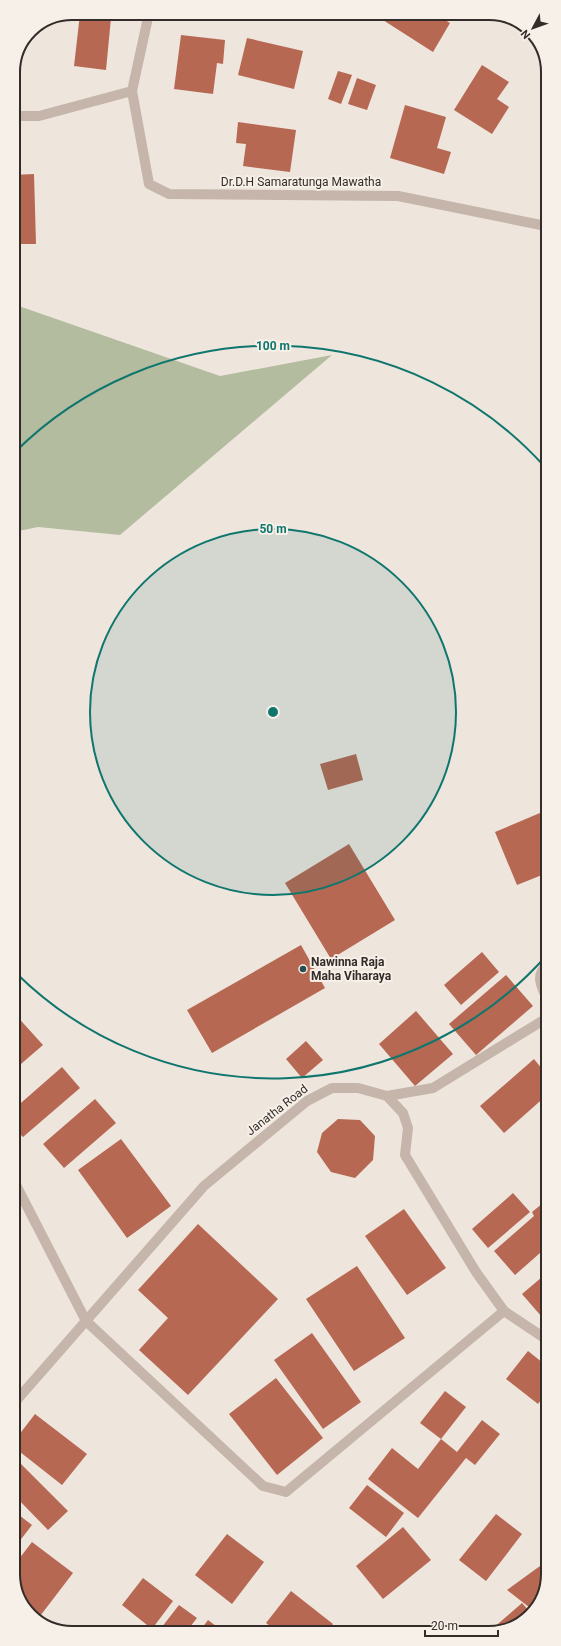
<svg xmlns="http://www.w3.org/2000/svg" width="561" height="1646" font-family="Roboto,sans-serif">
	<style>
		.green { fill: #b3bc9e }
		.building { fill: #b66853 }
		.lines { fill: none; stroke-linecap: round; stroke-linejoin: round }
		.lane { stroke: #c5b5aa; stroke-width: 10 }
		.street { stroke: #c5b5aa; stroke-width: 10 }
		.ring { fill: none; stroke: #0f766e; stroke-width: 2 }
		.poi-dot { fill: #244e50; stroke: #f7f0e8; stroke-width: 1.5 }
		.labels { text-anchor: middle; stroke-width: 4; stroke-linejoin: round; paint-order: stroke }
		.street-label { font-size: 12px; fill: #342c29; stroke: #f7f0e8 }
		.poi-label { font-size: 12px; font-weight: bold; fill: #342c29; stroke: #f7f0e8; text-anchor: start }
		.rim { fill: none; stroke: #342c29; stroke-width: 2 }
		.centre { fill: #0f766e; stroke: #f7f0e8; stroke-width: 2 }
		.ring-label { font-size: 12px; text-anchor: middle; font-weight: bold; fill: #0f766e; stroke: #f7f0e8; stroke-width: 4; stroke-linejoin: round; paint-order: stroke }
	</style>
	<rect width="100%" height="100%" fill="#eee5dd"/>
	<!-- green -->
	<path class="green" d="M13,304L220,376L332,355L120,535L38,527L14,532Z"/>
	<!-- building -->
	<path class="building" d="M315,13H329L326,19Z
		M372,13H434L450,23L433,52Z
		M80,14L111,18L106,70L74,66Z
		M508,20L528,28L534,37L533,38Z
		M181,35L225,40L223,64L217,63L213,94L174,89Z
		M247,38L303,51L294,89L238,75Z
		M482,65L509,82L497,99L509,107L492,134L454,110Z
		M338,71L352,75L341,104L328,99Z
		M357,78L376,85L367,110L348,104Z
		M405,105L446,117L437,148L451,152L444,174L390,158Z
		M238,122L296,130L290,172L243,166L246,144L236,143Z
		M34,174L36,244H13V175Z
		M356,754L363,780L328,790L320,764Z
		M547,810V873L517,885L495,832Z
		M349,844L395,920L331,959L285,883Z
		M301,945L325,988L212,1053L187,1010Z
		M482,952L499,972L461,1005L444,985Z
		M506,975L533,1006L476,1055L449,1024Z
		M416,1011L453,1054L415,1086L379,1044Z
		M14,1013L43,1045L14,1070Z
		M306,1041L323,1060L302,1078L286,1059Z
		M534,1059L547,1075V1095L504,1133L480,1106Z
		M62,1067L80,1088L23,1137L14,1128V1109Z
		M95,1099L116,1123L64,1168L43,1144Z
		M338,1119L360,1120L375,1136L373,1160L355,1178L331,1172L317,1152L322,1133Z
		M121,1139L171,1206L127,1238L78,1170Z
		M513,1193L530,1212L488,1248L472,1229Z
		M548,1199V1246L515,1275L494,1251L534,1216L532,1212Z
		M404,1209L446,1268L407,1295L365,1236Z
		M198,1224L278,1299L188,1395L139,1350L168,1318L138,1290Z
		M357,1266L405,1338L354,1371L306,1299Z
		M548,1272V1324L522,1294Z
		M312,1333L361,1402L323,1429L274,1360Z
		M528,1351L548,1367V1391L538,1404L506,1379Z
		M276,1378L323,1438L277,1475L229,1414Z
		M445,1391L466,1407L441,1439L420,1423Z
		M35,1414L87,1454L62,1485L15,1448V1440Z
		M482,1420L500,1434L475,1465L466,1458L418,1518L368,1479L392,1448L418,1469L441,1439L457,1452Z
		M16,1459L68,1511L48,1530L15,1496V1460Z
		M367,1485L404,1513L386,1537L349,1508Z
		M15,1512L32,1525L15,1547Z
		M496,1514L522,1534L486,1581L459,1560Z
		M403,1527L431,1560L383,1599L356,1566Z
		M227,1534L264,1562L232,1604L195,1575Z
		M32,1542L73,1573L37,1620L33,1618L15,1589V1564Z
		M540,1566L548,1569V1574L536,1610L534,1611L507,1590Z
		M143,1578L173,1601L152,1629L122,1605Z
		M291,1591L333,1624L326,1632H278L266,1623Z
		M522,1603L531,1613L504,1631H493L492,1629Z
		M179,1605L197,1618L186,1632H158Z
		M208,1620L224,1632H199Z"/>
	<g class="lines">
		<!-- lane -->
		<path class="lane" d="M547,965C535,975 541,986 547,999
			M387,1096L433,1088L547,1018
			M86,1321L263,1486L286,1492L504,1311"/>
		<!-- street -->
		<path class="street" d="M149,13L132,91L149,184L169,194L398,196L546,226
			M13,116H39L132,91
			M14,1181L86,1321
			M15,1402L204,1186L307,1101L332,1088H358L387,1096L403,1113L408,1128L405,1155L476,1272L504,1311L543,1337L548,1336"/>
	</g>
	<!-- distance rings -->
	<circle cx="273" cy="712" r="183" fill="#0f766e" fill-opacity=".12"/>
	<g class="ring">
		<circle cx="273" cy="712" r="183"/>
		<path d="M547 955A366 366 0 0 1 16 973M14 453A366 366 0 0 1 545 467"/>
	</g>
	<!-- markers -->
	<circle class="poi-dot" cx="303" cy="969" r="4"/>
	<g class="labels">
		<!-- street labels -->
		<g class="street-label">
			<text x="301" y="186">Dr.D.H Samaratunga Mawatha</text>
			<text transform="translate(277 1110) rotate(-38)" y="4">Janatha Road</text>
		</g>
		<!-- poi labels -->
		<g class="poi-label">
			<text x="311" y="966">Nawinna Raja<tspan x="311" dy="14">Maha Viharaya</tspan></text>
		</g>
	</g>
	<!-- crop -->
	<path d="M0 0H561V1646H0ZM72 20H489A52 52 0 0 1 541 72V1574A52 52 0 0 1 489 1626H72A52 52 0 0 1 20 1574V72A52 52 0 0 1 72 20Z" fill="#f7f0e8" fill-rule="evenodd"/>
	<path class="rim" d="M72 20H489A52 52 0 0 1 541 72V1574A52 52 0 0 1 489 1626H72A52 52 0 0 1 20 1574V72A52 52 0 0 1 72 20Z"/>
	<circle cx="273" cy="712" r="6" class="centre"/>
	<g class="ring-label">
		<text x="273" y="350">100 m</text>
		<text x="273" y="533">50 m</text>
	</g>
	<!-- north arrow -->
	<g transform="translate(533 28) rotate(229)" stroke="#f7f0e8" stroke-width="3" paint-order="stroke">
	<path d="M0-3L7 15L0 10L-7 15Z" fill="#342c29"/>
	<text y="-6" font-size="11" font-weight="bold" text-anchor="middle" fill="#342c29">N</text>
	</g>
	<!-- scale -->
	<path d="M425 1630v6h73v-6" fill="none" stroke="#342c29" stroke-width="2"/>
	<text x="431" y="1630" font-size="12" fill="#342c29" stroke="#f7f0e8" stroke-width="3" paint-order="stroke">20 m</text>
</svg>
